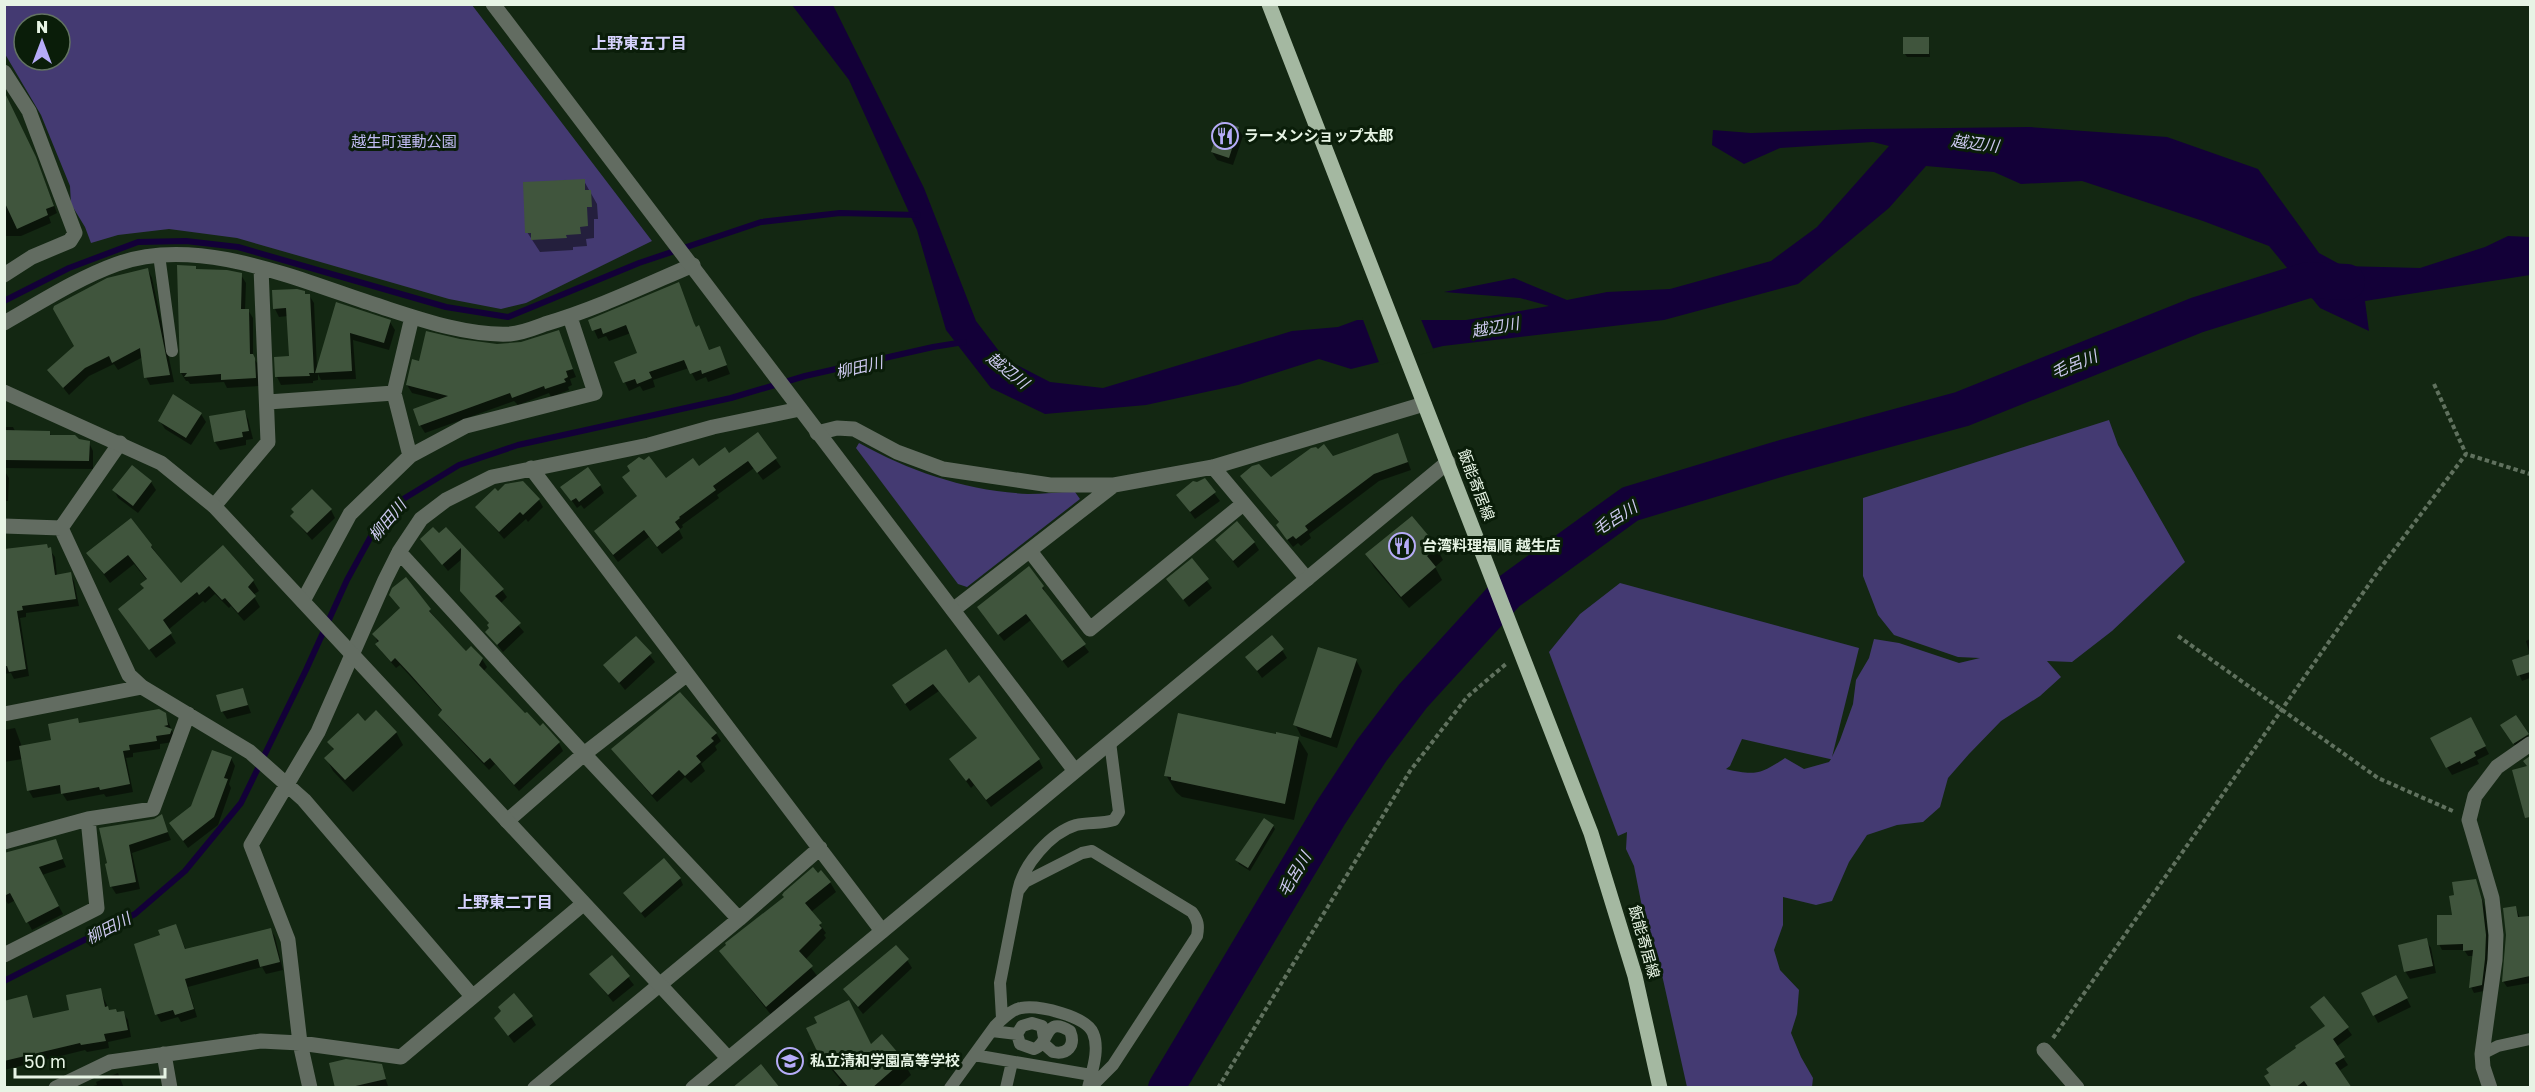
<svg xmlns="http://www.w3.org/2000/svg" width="2535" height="1092" font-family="'Golos Text','Noto Sans JP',sans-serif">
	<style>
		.green { fill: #443a72; fill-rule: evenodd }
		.water { fill: #130038 }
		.pier { fill: #132712 }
		.shadow { fill: #0007 }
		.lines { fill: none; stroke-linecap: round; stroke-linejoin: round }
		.stream { stroke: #130038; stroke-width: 6 }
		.river { stroke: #130038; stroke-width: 36 }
		.building { fill: #40553d }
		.path { stroke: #60715e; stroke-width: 4; stroke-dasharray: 4.5 3; stroke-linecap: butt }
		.service { stroke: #626c61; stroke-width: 12 }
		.minor { stroke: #626c61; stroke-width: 15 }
		.tertiary { stroke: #626c61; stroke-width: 15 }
		.primary { stroke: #a4b8a1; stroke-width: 15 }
		.labels { text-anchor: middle; stroke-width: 6; stroke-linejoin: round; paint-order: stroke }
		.poi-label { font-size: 15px; font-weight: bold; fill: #e7f4e5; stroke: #0a1d09; text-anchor: start }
		.park-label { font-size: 15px; fill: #c3bdf6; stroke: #0a1d09 }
		.street-label { font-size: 15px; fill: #e7f4e5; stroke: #0a1d09 }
		.neighbourhood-label { font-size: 16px; font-weight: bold; fill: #d7d3ff; stroke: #0a1d09 }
		.water-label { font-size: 16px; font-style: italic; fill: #cdc9f0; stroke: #0a1d09 }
	</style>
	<rect width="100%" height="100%" fill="#132712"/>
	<!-- green -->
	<path class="green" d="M4,5H472L652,241L526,303L501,309L449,299L237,238L169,229L118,235L91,243L85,227L71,204L70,186L41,115L5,54ZM24,24H60V60H24Z
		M2109,420L2118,445L2185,562L2112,631L2072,662L2047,661L2061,677L2040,696L2001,721L1969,754L1948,778L1940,807L1923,822L1897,825L1867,835L1849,862L1832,901L1816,905L1783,897V925L1774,950L1780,970L1799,990L1797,1014L1791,1033L1801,1057L1813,1078L1812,1087H1687L1658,957L1644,917L1634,866L1626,849L1627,832L1618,836L1549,652L1580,614L1620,583L1859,648L1832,757L1840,740L1853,704L1856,680L1869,658L1874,639L1899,643L1959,663L1980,658L1958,657L1894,635L1878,615L1863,576V498ZM1742,739L1830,759H1831L1829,762L1804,769L1785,758C1761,774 1755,776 1726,769L1730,766Z
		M859,443C911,472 968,491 1028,494C1043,494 1059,492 1075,492L1080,499L967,587L958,584L856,448Z"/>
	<!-- water -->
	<path class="water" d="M792,5H833L924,188L976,321L1005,359L1050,382L1103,388L1292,331L1338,327L1357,320H1466L1549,306L1520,298L1444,292L1514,278L1567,300L1607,292L1670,289L1771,261L1817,227L1889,146L1873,142L1780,148L1744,164L1712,145L1713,130L1751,133L1865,129L2030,127L2167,137L2258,169L2319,253L2343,266L2420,268L2485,247L2508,236L2530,237V275L2365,301L2369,331L2320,308L2269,246L2203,221L2082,181L2021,184L1994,172L1926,166L1889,208L1798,284L1664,320L1443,346L1351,369L1319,359L1238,385L1146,405L1045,414L991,388L946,330L917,230L849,80Z"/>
	<!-- pier -->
	<path class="pier" d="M1362,317H1420L1434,351L1380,365Z"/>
	<!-- shadow -->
	<path class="shadow" d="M1928,38L1930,57H1907L1905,54Z
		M15,115L39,166L57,213L49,217L51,223L21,236H4V118Z
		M1238,128L1243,136L1233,165L1217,160L1212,152Z
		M584,181L597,204L598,219H594V238L586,239L587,246L573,247V250L540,252L527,232Z
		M179,267H195L198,271L241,275L246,283L245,310H248L253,318V357L257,363L259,386L227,388L224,382L190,384L188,381H186L181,373Z
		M148,270L152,278L174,382L150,385L146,377L143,357L118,370L114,364L89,376L69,395L49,370L76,346Z
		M678,284L696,328L699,327L703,335L709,351L723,356L730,374L708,382L706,377L696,381L689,368L653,380L655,387L643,391L640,386L629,391L616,363L639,354L631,333L609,341L606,336L598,339L590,321Z
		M306,295H309L314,303L317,368L337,303L390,322L395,330L389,350L353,340L356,379L321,380L318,374V380L313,381V383L281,385L277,377L290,358L288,316L279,317L275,309Z
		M558,332L576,377L570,379L572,385L568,387L569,390L551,397L549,393L518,405L514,401L425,433L420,425L440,400L412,393L407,385L420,363L460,341L497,346L522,344Z
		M244,411L248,419L253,439L246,440V445L220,450L215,442Z
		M201,414L206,422L191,445L165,429L160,421Z
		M4,427H13L15,431L49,433L52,436L89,443L93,451V469L4,468Z
		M758,434L781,467L763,480L754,468L717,495L719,498L682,525L683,527L679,530L683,538L662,554L649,537L618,562L601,540L596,532L665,480L729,455Z
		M1401,443L1411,470L1379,481L1309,534L1311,538L1301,546L1298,543L1293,547L1277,526L1280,524L1242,476L1270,480L1333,458Z
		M4,470L9,478L8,501H4Z
		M1204,480L1220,501L1195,519L1178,496Z
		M151,482L156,490L138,513L118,498L114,490Z
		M600,485L604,493L584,509L581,505L577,508L562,487Z
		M498,493L539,500L543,507L528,522L526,519L504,539L477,507Z
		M331,510L335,518L312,540L291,516Z
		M446,529L502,590L507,597L500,604L524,632L503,652L487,632L491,629L490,624L461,590L462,559L448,571L427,545Z
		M1216,540L1254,542L1259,550L1238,568Z
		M46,545L55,557L57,576L70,574L74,581L79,606L26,613V617L20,618L29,676L14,679L11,673L4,674V552Z
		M151,546L181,585L223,547L253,581L259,591L253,595L260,607L244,621L231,606L229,608L215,594L205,603L203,601L168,630L176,643L156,658L126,619L145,589L147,580L134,564L110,583L88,553Z
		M1436,547L1443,560L1435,567L1442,580L1409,608L1374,567L1367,555Z
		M1192,561L1212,588L1189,607L1168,580Z
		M1043,587L1046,595L1089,652L1068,668L1031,620L1004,641L983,615Z
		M396,603L429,610L461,649L482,659L487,667L483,672L540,728L543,726L559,743L563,751L519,791L495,764L489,770L444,722L440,715L443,712L400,665L396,668L382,652L374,634L401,609Z
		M636,638L655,662L625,690L605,665Z
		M2530,639V655L2526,641Z
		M1282,650L1287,658L1262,678L1247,657Z
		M945,651L969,685L1039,760L1043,768L991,807L974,785L971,788L956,767L978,739L939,691L910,711L898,694Z
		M2530,656V678L2522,681L2514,661Z
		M1356,660L1362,671L1337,748L1301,736L1295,724Z
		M242,689L251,713L227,719L222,711Z
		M165,714L175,738L174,742L160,744V749L133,753V757L126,758L133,792L106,797L104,794L67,801L62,793L33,798L29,791L23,759L4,762V730L15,728L22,747L53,741L77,720L80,724Z
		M2516,717L2529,738L2516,747L2502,725Z
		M365,723L396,732L403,745L353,792L333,771L326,758L334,751L329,742Z
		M2475,727L2489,754L2477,760L2479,764L2452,775L2447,767Z
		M716,733L721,741L715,746L717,750L701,764L705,771L691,783L685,777L657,802L612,749Z
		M1277,736L1298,738L1308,754L1294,820L1182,797L1176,792L1166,775Z
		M2530,757V805L2526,807L2529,767L2525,761Z
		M231,758L235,766L229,784L231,788L218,825L188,848L176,831Z
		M161,816L171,840L132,853L140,889L116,894L111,886L109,865L101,830L155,820Z
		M1273,826L1275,829L1250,871L1239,864L1237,860Z
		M55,840L66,867L42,875L63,914L32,930L16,900L8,904L4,898V855Z
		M680,878L683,885L645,918L625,893Z
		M2475,880L2485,907L2489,943L2484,991L2474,993L2471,987L2474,956H2468L2464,950H2442L2439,944L2453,916L2456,896Z
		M830,882L836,892L811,912L826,933L824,935L826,938L805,960L818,977L772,1016L721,952Z
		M2516,908L2520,918H2530V983L2507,987L2503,981Z
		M176,926L186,950L271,930L275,937L283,970L266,974L262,967L188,987L197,1017L181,1022L178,1017L161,1022L157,1015L135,945L162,936Z
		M2426,940L2431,948L2436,973L2410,979L2405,971Z
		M612,957L634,985L613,1002L591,975Z
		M907,960L912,968L863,1014L844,990Z
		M2400,985L2411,1007L2378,1023L2374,1015Z
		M100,990L110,1012H123L128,1020L131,1037L108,1042L109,1048L87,1052L85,1050L4,1070V1032L26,997L34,1020L70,1011Z
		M2312,1008L2347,1028L2352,1035L2336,1047L2348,1065L2313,1088H2273L2326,1027Z
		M503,1012L531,1017L536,1025L514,1043L495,1018Z
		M882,1037L903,1061L911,1075L897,1088H836L842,1082L826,1063L817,1048L871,1046Z
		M381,1066L388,1086L336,1088Z
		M118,1073L124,1088H85L97,1085L96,1082Z"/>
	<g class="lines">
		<!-- stream -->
		<path class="stream" d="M4,301L69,268L138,242L186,241L238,247L446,307L508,317L639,263L761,222L840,213L918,215
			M4,981L135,914L185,871L241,803L306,670L347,580L375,529L400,501L459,465L518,445L731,398L805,376L933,347L964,342"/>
		<!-- river -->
		<path class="river" d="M1166,1088L1330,814L1372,750L1413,696L1507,593L1630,504L1779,459L1962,409L2197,315L2308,280L2347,282"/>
	</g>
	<!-- building -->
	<path class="building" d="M1903,37H1929V54H1903Z
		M4,91L36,157L54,206L46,209L48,215L17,229L4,201Z
		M1221,121L1239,127L1229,158L1211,152Z
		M585,179V190H591L592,207H587L588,226L580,227L581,234L566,235L567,238L531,240V233H525L523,182Z
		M177,265L196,266V269L227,270L242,273L241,309H249L250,354H253L255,358L256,378L221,380V374L184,377L187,373H180Z
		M148,268L170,375L144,378L140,348L112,363L109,356L85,368L63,388L47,370L74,346L53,309L54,306L107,278Z
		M679,282L694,323L696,327L699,325L709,350L720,346L727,365L702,374L701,370L690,374L684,360L649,372L652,378L637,384L635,379L623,383L614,362L637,353L626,325L603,334L601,328L592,331L588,320Z
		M297,289L305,291V294H310L314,373H309L310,376L275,377L274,357L289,356L286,308L273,309L272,290Z
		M336,302L391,320L384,343L350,333L352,371L315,373Z
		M559,330L573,369L566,371L568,377L564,379L566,382L545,389L544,386L512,398L510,393L419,426L413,409L448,396L406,385L412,359L419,361L426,331L460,339L497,344L521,342Z
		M173,394L202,413L186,438L158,421Z
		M245,410L249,431L242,432L243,437L214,442L209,416Z
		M4,430L50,431V435H75L79,439L90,441L89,461L4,460Z
		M758,432L777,458L757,473L748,461L713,486L716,490L679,517L680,518L675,522L680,529L657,547L644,530L613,555L594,531L637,496L622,477L630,471L627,466L639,457L644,460L649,456L666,478L693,458L699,466L725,447L729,453Z
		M1398,433L1408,462L1374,474L1305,526L1308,530L1296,539L1293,536L1287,540L1276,525L1279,522L1240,476L1252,466L1259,464L1271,477L1311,448L1316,447L1318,449L1324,444L1333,456Z
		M132,465L152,481L133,506L112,490Z
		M588,467L601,485L579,502L576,498L571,501L560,487Z
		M1205,478L1216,492L1190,512L1176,495L1193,481L1197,482Z
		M523,481L540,499L523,515L520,512L499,532L475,507L495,488L498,491L505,484Z
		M312,489L332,509L307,533L290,516L294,512L291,509Z
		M1412,516L1438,547L1427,556L1436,567L1401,597L1365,554Z
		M131,518L152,545L151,547L181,583L223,545L254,580L248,587L256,596L238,613L225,598L222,600L209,586L199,595L197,592L163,620L172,633L149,650L118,609L144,588L140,584L147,579L128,555L104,574L86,553Z
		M1237,521L1255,542L1233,561L1215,540Z
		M433,527L439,533L446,527L504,589L495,596L521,623L497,645L485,632L489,628L487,625L489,623L460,591L461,548L442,565L420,539Z
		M47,544L48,548L51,547L55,575L71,572L76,599L22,606L23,610L17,611L26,669L9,672L7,666H4V549Z
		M1192,558L1209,579L1183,600L1166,579Z
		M1029,566L1044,586L1042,588L1086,644L1062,661L1026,614L998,635L977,607Z
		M406,577L431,609L429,611L463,648L466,651L471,646L483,658L479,665L525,713L527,712L540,726L543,723L560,742L514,785L490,758L484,763L438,715L442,710L410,674L395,658L391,662L375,644L379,641L372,634L400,608L389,595L392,588Z
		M1272,635L1284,649L1257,671L1245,657Z
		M636,636L652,653L619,683L603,665Z
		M1318,647L1357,659L1331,738L1293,725Z
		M946,649L969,683L979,675L1040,759L986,800L969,778L966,781L949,759L977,738L933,684L905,704L892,685Z
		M2530,654V672L2517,676L2512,660Z
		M243,688L248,705L221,712L216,695Z
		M680,692L717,733L711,738L714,741L696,756L701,762L685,776L679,770L652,795L611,749Z
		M159,709L166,713L168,725L164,726L172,729L170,734L156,736L157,741L129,745L130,750L123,751L130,784L100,790L99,787L61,794L60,785L27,791L19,746L51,740L48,724L78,718L79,723Z
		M376,710L397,732L345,780L324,758L334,749L327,742L358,713L365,721Z
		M1178,713L1276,734V732L1299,737L1285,804L1171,780V777L1164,776Z
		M2516,715L2529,734L2513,744L2500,725Z
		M2471,717L2486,746L2474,752L2476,756L2461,764L2460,761L2446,768L2430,738Z
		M212,750L232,757L224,778L228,779L214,817L183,841L169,823L191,806Z
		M2530,756V817L2525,818L2512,770L2527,766L2523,761Z
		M162,814L168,832L129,845L136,882L110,887L105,864L107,863L99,828L154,819Z
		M1264,818L1274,825L1248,868L1235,860Z
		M56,839L63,859L39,867L59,906L26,923L10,893L4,896V853Z
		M664,858L681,878L641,913L623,893Z
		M813,867L818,873L821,870L831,882L805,903L822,923L819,925L822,928L799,951L813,966L766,1007L719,951L726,945L725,943L784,897L782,895L784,892Z
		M2476,879L2482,900L2486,935L2485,959L2482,985L2469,988L2473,950L2463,951V944L2437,945V915H2452L2449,896L2454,895L2452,882Z
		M2516,906L2518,917L2530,916V976L2502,982L2506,935L2503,908Z
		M176,924L185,949L271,928L280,962L260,967L258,959L185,979L194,1009L175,1015L173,1010L155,1015L134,944L160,935L158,930Z
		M2427,938L2433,966L2404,972L2398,945Z
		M896,945L909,959L858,1007L843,989Z
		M612,955L630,976L608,995L589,974Z
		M2396,975L2408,998L2373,1016L2361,993Z
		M101,988L105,1007L108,1006L109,1010L116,1009L117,1012L124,1011L128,1030L104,1034L106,1041L81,1045L80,1043L4,1061V1001L27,995L33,1018L69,1010L66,995Z
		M514,993L533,1016L508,1036L494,1018L501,1011L498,1007Z
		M2324,996L2349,1027L2333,1039L2345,1057L2335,1063L2352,1088H2309L2304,1081L2295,1088H2272L2264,1076L2269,1073L2266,1069L2296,1048L2295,1046L2325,1026L2310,1007Z
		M849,1000L871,1044L882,1034L904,1060L872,1088H849L816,1049L806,1028L817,1023L814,1017Z
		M346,1059L382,1064L386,1079L347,1088H335L329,1063Z
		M761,1064L780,1088H732Z"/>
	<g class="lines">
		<!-- path -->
		<path class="path" d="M2434,384L2466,454
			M2178,636L2378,778L2455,812
			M2053,1038L2379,570L2466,454L2530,474
			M1218,1088L1410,771L1467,697L1506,664"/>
		<!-- service -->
		<path class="service" d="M159,255L172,351
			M1002,1018L1000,983L1018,891
			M992,1031L1017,1034
			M1044,1038V1044L1053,1052C1067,1055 1076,1046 1070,1031C1044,1015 1050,1044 1034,1049L1020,1044L1017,1034L1022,1026L1032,1023L1042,1026L1044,1038
			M2482,1054L2498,1046L2530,1039
			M974,1055L1091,1075
			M950,1088L995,1026C1002,1019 1012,1009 1021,1008C1039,1005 1086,1016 1093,1033C1100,1049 1092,1071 1088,1088
			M1006,1088L1012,1062
			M1090,1088L1113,1065L1197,936C1199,926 1198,920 1192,912L1092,851L1082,853L1025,882L1018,891C1023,865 1050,833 1076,825C1088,822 1102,824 1114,820L1119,812L1110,742"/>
		<!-- minor -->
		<path class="minor" d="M4,72L29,111L75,233L70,241L32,257L4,275
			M4,323C41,302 78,278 117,264C200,234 303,282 382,307C422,320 468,336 510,334C522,333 534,328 545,324C596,309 644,286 693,265
			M268,402L394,393
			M817,433L837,428L854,429L897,452L943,469L1050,485H1114L1213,467L1424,404
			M410,456L394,393L412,317
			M1213,467L1307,579
			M531,468L882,931
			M214,506L268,442L261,268
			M4,526L61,528
			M61,528L129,675L142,687L250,752L304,800L472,996
			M61,528L120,443
			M1030,551L1090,629L1243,504
			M399,552L584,754L739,919
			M303,601L350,514L410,456L466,426L595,393L570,317
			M953,610L1114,485
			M4,714L142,687
			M507,821L584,754L686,675
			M4,842L88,819L153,809L188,714
			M4,955L97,908L88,819
			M2044,1050L2077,1088
			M164,1054L170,1088
			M56,1088L110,1062L261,1041L300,1043L401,1057L583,904
			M310,1088L300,1043L288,940L251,845L318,732L385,580L399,552L421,519L446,500L492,477L649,445L713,427L800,409
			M535,1088L739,919L820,848
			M2490,1088L2483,1067L2482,1054L2495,960L2496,935L2492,898L2469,820L2475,796L2497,767L2530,744"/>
		<!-- tertiary -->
		<path class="tertiary" d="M493,4L1075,771
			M4,392L161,463L214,506L728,1058
			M693,1088L1448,462"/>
		<!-- primary -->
		<path class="primary" d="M1269,4L1591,833L1635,976L1660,1088"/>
	</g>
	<!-- icons -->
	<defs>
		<symbol id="restaurant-ring" viewBox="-11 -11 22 22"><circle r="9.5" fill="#0a1d09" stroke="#b6acf8" stroke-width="1.5"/><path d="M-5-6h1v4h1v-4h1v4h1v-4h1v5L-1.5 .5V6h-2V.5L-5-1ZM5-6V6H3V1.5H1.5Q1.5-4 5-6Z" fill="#b6acf8"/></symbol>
		<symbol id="school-ring" viewBox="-11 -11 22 22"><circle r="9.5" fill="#0a1d09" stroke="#b6acf8" stroke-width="1.5"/><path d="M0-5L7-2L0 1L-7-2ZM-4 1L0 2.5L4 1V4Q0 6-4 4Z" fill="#b6acf8"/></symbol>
	</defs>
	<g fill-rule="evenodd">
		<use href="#restaurant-ring" x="1210" y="121" width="30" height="30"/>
		<use href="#restaurant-ring" x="1387" y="531" width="30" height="30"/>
		<use href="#school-ring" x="775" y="1046" width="30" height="30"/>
	</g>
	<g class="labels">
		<!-- poi labels -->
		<g class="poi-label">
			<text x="1244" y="141">ラーメンショップ太郎</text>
			<text x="1422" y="551">台湾料理福順 越生店</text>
			<text x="810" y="1066">私立清和学園高等学校</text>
		</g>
		<!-- park labels -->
		<g class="park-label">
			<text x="404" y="147">越生町運動公園</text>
		</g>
		<!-- street labels -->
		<g class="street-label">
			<text transform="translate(1476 485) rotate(69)" y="5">飯能寄居線</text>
			<text transform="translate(1644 942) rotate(74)" y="5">飯能寄居線</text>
		</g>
		<!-- neighbourhood labels -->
		<g class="neighbourhood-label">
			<text x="639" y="49">上野東五丁目</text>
			<text x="505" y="908">上野東二丁目</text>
		</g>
		<!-- water labels -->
		<g class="water-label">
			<text transform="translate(1975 143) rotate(7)" y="6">越辺川</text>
			<text transform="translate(1495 327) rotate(-10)" y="6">越辺川</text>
			<text transform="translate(2074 364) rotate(-22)" y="6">毛呂川</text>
			<text transform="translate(859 367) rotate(-13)" y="6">柳田川</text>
			<text transform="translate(1008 370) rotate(38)" y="6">越辺川</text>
			<text transform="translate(1615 518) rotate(-32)" y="6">毛呂川</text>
			<text transform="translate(387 520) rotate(-50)" y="6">柳田川</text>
			<text transform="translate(1294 874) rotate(-59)" y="6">毛呂川</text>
			<text transform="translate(108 928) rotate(-27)" y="6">柳田川</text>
		</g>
	</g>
	<!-- border -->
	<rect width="2535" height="1092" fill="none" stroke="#e7f4e5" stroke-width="12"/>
	<!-- north arrow -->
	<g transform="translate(42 42)"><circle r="28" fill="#0a1d09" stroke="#627361" stroke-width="1.5"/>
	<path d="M0-4.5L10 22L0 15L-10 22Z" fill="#b6acf8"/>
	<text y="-9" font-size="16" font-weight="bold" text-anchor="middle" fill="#e7f4e5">N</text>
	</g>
	<!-- scale -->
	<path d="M15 1068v9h150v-9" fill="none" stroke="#e7f4e5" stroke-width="3"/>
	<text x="24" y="1068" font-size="18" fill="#e7f4e5" stroke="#0a1d09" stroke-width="4.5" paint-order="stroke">50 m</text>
</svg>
